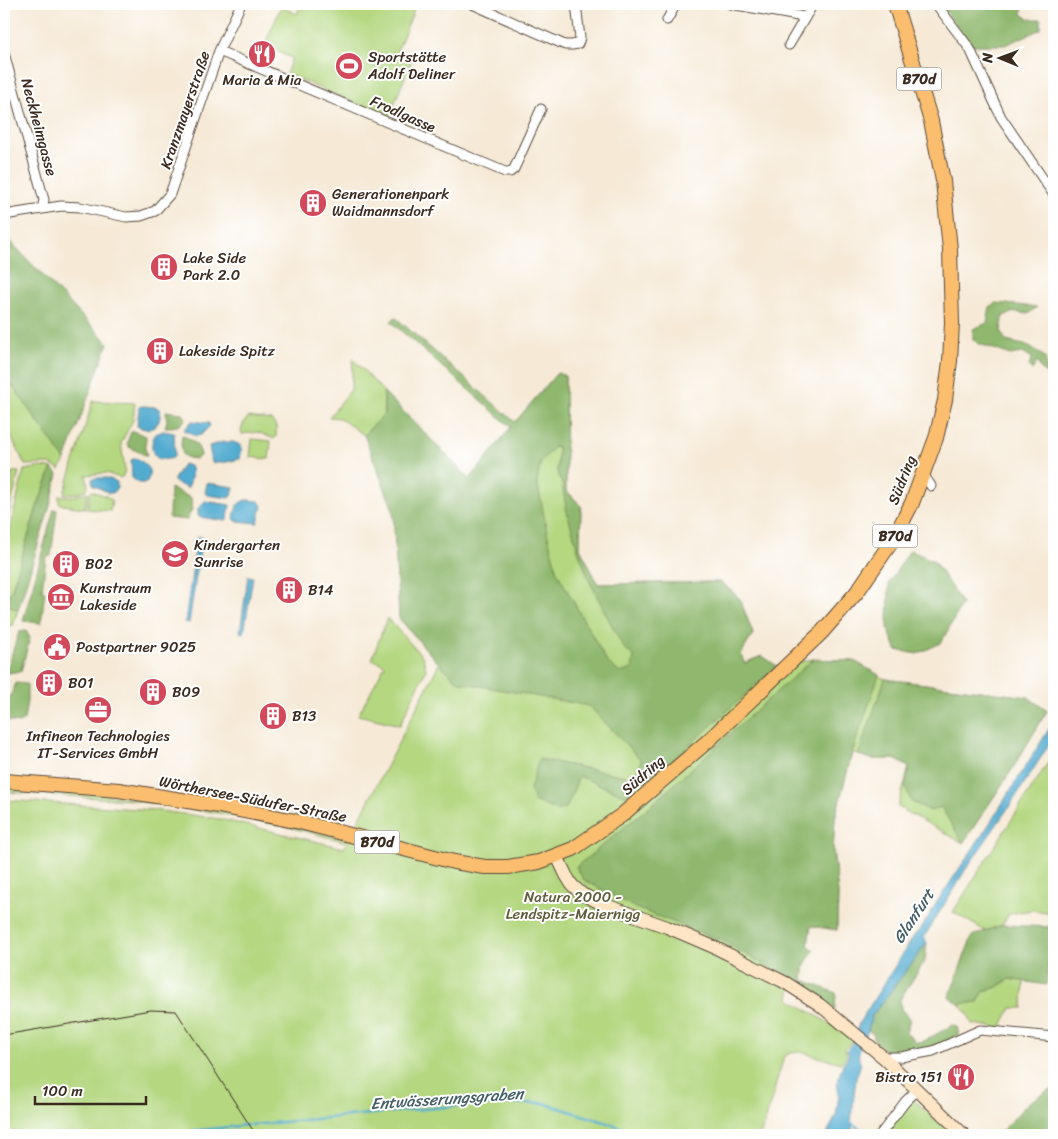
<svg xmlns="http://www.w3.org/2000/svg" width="1058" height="1139" font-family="Sriracha,sans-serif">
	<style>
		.green { fill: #b4d780; stroke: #78804f }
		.forest { fill: #8fb86e; stroke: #657146; fill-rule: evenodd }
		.water { fill: #52acd0; stroke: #466b77 }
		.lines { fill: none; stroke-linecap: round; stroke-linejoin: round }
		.stream { stroke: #52acd0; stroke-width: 2.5 }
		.street-casing { stroke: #57473a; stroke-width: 11 }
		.secondary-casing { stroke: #57473a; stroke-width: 14 }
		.primary-casing { stroke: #57473a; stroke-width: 16 }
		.street { stroke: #fff; stroke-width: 9 }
		.secondary { stroke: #fde5c5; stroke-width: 12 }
		.primary { stroke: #fbbe6e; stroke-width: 14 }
		.tram { stroke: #3b2a1e; stroke-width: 1 }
		.labels { text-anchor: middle; stroke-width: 4; stroke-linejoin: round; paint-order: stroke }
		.shield { fill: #fff; stroke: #766a62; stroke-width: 1 }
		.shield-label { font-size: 14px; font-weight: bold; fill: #3b2a1e }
		.poi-label { font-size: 15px; fill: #3b2a1e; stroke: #fff; text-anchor: start }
		.street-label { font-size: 15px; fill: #3b2a1e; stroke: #fff }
		.park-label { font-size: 15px; fill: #5f5e3b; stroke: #fff }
		.water-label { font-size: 16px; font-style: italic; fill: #445e65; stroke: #fff }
	</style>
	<rect width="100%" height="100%" fill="#fff"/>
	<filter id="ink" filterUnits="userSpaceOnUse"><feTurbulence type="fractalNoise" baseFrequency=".02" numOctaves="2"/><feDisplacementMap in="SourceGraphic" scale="10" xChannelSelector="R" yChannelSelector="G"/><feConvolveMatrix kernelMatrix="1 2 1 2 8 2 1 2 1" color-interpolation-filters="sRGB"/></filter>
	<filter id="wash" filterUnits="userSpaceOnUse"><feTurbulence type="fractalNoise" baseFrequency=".0096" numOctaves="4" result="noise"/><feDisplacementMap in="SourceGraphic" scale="20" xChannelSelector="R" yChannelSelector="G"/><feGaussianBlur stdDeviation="1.12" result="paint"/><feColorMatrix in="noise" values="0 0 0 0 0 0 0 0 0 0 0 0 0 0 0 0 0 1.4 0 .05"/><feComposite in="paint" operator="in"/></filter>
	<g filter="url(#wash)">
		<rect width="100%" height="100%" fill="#f6ead7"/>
		<!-- green -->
		<path class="green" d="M301,4H401L414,10L397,51L413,57L389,117L286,74L292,58L264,46L281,7L297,14Z
			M353,359L384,392V414L364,435L339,418L329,417L351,390Z
			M557,373L565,376L566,490L581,506L580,548L598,584L721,582L740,599L753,634L741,654L744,663L762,656L777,666L813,659L854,661L885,679L1028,697L1047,711L1011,771L963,843L898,807L909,767L895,759H872L852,753L835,818L833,850L838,893L837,930L811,926L795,963L789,999L834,1026L853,1041L845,1049L847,1055L841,1063L796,1051L784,1056L765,1122L760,1135H4V800L153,810L220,819L344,848L347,842L288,827L224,814L131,800L4,792V789L101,794L225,811L349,839L439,664L399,618Z
			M4,374L65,460L60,470L50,464L25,465L4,422Z
			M93,401L135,403L133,420L121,443L125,470L123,476L120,478L106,473L86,475L88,486L86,490L78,493L64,494Z
			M248,417L271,420L276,426V437L274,439L258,432L242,434L241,432L243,424Z
			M252,439L271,441L269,459L250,457Z
			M41,467L52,468L37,507L12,589L4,603L18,610L13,626L4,624V554L24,470Z
			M12,472H19L4,533V499C12,491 12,483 12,472Z
			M92,491L106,496L112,500L110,511L87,509L90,492Z
			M88,492L85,508L63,505L59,503V496H74Z
			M387,618L423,657L426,670L400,725L358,715L385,665L372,659Z
			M1054,753V913L1031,910L1009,914L1002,925L985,931L953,912Z
			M1009,979L1024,981L1023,1008H1011L1001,1028L972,1024L968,1014L959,1004L978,1002L984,991L998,987Z
			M913,1099L952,1135H883Z"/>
		<!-- forest -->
		<path class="forest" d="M940,4H1022V14L1029,19H1041V29L1005,45H972Z
			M4,235L108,343L65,460L4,374Z
			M996,303L1037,307L1028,314L1014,312L1003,316L1001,332L1006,341L1028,346L1045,357L1047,369L1054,374V377L1043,372L1037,362L1032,370L1029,366L1032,357L1021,353L1011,355L977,343L973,339V329L987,323L990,307Z
			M395,317L515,422L557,373L565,376L566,490L581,506L580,548L598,584L721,582L740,599L753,634L741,654L744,663L762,656L777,666L631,798L579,776L567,807L557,811L534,801L530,789L539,759L636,778L641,760L589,706L459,682L439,664L399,618L393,510L364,435L384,414V392L470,479L511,427L391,322ZM554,446L558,447L557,472L562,484L567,512L578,550L589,580L614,630L624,648L634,656L632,669L620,673L607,662L557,572L548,536L537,481L541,461L550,452Z
			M166,411L182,413L186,418C180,427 175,427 165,427L167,421Z
			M132,431L146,436L145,448L147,456L129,447L127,443L130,434Z
			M182,435C192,440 199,444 201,455L196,459L188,458L183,455L181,444Z
			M52,468L58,474L50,506L18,610L4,603L12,589L37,507Z
			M170,488L191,498L192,509L187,520L169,518Z
			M54,509L57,510L51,556L46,557L42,590L45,591L41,623L23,621Z
			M910,550L934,561L962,604L941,643L917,654L896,650L888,628L889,583Z
			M26,631L30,638L21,671L8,673L7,669L19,632Z
			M813,659L854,661L879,675L852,753L835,818L833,850L838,893L837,930L811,926L808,945L814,950L805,964L803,980L836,993L835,1009L801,986L721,940L638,909L584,880L576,867L650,806Z
			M885,679L1028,697L1047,711L1011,771L963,843L941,807L931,811L912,802L905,787L909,767L895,759H872L858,755Z
			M16,683L27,684V701L24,720L19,723L7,721L4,710Z
			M1002,925L1052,927L1046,985L1009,979L998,987L984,991L978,1002L959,1004L949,997L972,936Z
			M927,943L925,961L900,999L901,1009L910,1019L906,1033L916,1042H922L953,1025L957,1026L959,1035L932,1048L901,1053L886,1052L874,1040V1035L868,1030L871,1017Z
			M1050,1089H1054V1135H998L1028,1103Z"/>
		<!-- water -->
		<path class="water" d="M142,406L157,407L160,410C162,425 151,434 137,426L139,407Z
			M192,421L209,423L210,426L201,435L196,436L184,430Z
			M163,431L174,433L175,454L173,458C169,459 164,460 160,459C150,456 150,441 156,434Z
			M223,442H233L241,445L242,448L240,459L222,463H212L209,446Z
			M136,458C147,464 154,471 146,483H139L132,478L131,460Z
			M183,464L190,466C193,471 191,484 187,488L174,482V479Z
			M95,478H107L117,482V487L113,493H109L93,485L92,479Z
			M207,483L234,487L232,496L229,498L207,495L205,493Z
			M246,500L259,501L262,506L258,523L236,521L234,518C236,508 236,503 246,500Z
			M205,501L230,505L228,519L226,521L199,517L198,515V509Z
			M197,537H202L189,623L185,622Z
			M248,576L253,577L244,633L240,632Z
			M1054,721V737L1011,804L966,869L924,937L927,943L871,1017C870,1021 870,1026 868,1030C865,1041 854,1052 861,1064L856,1078L851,1123L853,1129L849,1135H826L836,1116L839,1094L837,1082L843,1064L849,1055L847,1050L853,1043L859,1023L916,933L920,931L937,902L988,826Z"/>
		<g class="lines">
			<!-- stream -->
			<path class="stream" d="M850,1122L869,1135
				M251,1125L478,1104L543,1103L608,1123L639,1135
				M156,1135L247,1125"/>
		</g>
	</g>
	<g filter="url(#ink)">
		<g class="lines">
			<defs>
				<path id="street" d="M472,4L565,45H572L578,44L580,38L576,4
					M730,4L804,17
					M936,4L970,49L1001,117L1054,195
					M667,20L676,4
					M789,45L813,4
					M219,51L505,172H510L514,169L541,109
					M4,53L44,200L42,209
					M4,215L61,206L80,207L126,217L141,216L155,211L170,194L219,51L241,4
					M923,474L931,486
					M883,1057H901L933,1051L980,1030L1054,1037
					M880,1135L905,1102L917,1090"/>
				<path id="secondary" d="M557,856L566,875L572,885L582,894L600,903L667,927L716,948L786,983L820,1005L883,1057L964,1135"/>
				<path id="primary" d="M4,781L119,790L219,806L300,822L454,862L485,867H508L539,862L573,849L622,815L709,740L822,632L857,592L894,538L912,503L936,438L945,400L950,361L952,323L950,249L943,181L931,121L895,4"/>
			</defs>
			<!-- street casing -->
			<use href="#street" class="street-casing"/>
			<!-- secondary casing -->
			<use href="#secondary" class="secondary-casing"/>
			<!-- primary casing -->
			<use href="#primary" class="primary-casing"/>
			<!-- street -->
			<use href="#street" class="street"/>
			<!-- secondary -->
			<use href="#secondary" class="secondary"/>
			<!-- primary -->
			<use href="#primary" class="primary"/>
			<!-- tram -->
			<path class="tram" d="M4,1035L151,1010L176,1011L256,1135"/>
		</g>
	</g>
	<!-- icons -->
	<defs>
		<symbol id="restaurant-disc" viewBox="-11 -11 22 22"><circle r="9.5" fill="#d1495b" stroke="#fff"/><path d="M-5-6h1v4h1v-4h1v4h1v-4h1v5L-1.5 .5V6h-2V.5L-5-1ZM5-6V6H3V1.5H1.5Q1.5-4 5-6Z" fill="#fff"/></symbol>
		<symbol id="stadium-disc" viewBox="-11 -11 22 22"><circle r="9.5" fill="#d1495b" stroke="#fff"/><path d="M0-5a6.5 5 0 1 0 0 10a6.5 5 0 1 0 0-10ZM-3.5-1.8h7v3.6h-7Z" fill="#fff"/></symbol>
		<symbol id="building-disc" viewBox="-11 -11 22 22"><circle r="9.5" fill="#d1495b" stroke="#fff"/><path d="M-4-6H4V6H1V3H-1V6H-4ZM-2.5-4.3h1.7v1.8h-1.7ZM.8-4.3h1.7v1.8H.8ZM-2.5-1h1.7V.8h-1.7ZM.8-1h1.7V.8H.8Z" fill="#fff"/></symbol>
		<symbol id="school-disc" viewBox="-11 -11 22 22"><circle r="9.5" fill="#d1495b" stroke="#fff"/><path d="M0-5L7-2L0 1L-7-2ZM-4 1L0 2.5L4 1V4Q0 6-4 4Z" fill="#fff"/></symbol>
		<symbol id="museum-disc" viewBox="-11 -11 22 22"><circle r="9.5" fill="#d1495b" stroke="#fff"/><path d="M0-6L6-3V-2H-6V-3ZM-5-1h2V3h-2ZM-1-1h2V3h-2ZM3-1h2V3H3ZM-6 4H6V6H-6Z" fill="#fff"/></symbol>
		<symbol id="civic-disc" viewBox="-11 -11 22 22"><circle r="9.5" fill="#d1495b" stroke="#fff"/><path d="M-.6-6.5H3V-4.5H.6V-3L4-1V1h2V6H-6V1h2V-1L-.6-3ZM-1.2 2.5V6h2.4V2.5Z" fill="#fff"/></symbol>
		<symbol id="office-disc" viewBox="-11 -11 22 22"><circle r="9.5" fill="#d1495b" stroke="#fff"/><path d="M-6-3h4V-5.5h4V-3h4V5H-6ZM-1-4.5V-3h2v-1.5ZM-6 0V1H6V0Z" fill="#fff"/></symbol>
	</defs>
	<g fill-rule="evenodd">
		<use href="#restaurant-disc" x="246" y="38" width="32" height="32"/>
		<use href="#stadium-disc" x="333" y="50" width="32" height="32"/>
		<use href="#building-disc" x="297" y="187" width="32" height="32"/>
		<use href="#building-disc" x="148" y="251" width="32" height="32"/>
		<use href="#building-disc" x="144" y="335" width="32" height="32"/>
		<use href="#school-disc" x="159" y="538" width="32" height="32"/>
		<use href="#building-disc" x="50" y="548" width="32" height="32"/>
		<use href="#building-disc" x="273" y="574" width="32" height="32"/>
		<use href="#museum-disc" x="45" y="581" width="32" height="32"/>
		<use href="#civic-disc" x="41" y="631" width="32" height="32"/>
		<use href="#building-disc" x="33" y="667" width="32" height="32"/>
		<use href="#building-disc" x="137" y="676" width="32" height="32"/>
		<use href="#office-disc" x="82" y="694" width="32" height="32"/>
		<use href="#building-disc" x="257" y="700" width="32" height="32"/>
		<use href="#restaurant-disc" x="945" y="1061" width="32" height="32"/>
	</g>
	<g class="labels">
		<!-- shield labels -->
		<g class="shield">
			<rect x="896.5" y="67.5" width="45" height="23" rx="4"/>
			<rect x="872.5" y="524.5" width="45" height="23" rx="4"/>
			<rect x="354.5" y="830.5" width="45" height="23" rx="4"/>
		</g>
		<g class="shield-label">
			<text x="919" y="84">B70d</text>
			<text x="895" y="541">B70d</text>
			<text x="377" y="847">B70d</text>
		</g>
		<!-- poi labels -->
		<g class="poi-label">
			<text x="368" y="62">Sportstätte<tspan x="368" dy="17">Adolf Deliner</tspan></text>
			<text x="262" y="85" text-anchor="middle">Maria &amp; Mia</text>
			<text x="332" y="199">Generationenpark<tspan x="332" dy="17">Waidmannsdorf</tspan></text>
			<text x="183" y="263">Lake Side<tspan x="183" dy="17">Park 2.0</tspan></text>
			<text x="179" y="356">Lakeside Spitz</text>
			<text x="194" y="550">Kindergarten<tspan x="194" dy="17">Sunrise</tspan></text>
			<text x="85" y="569">B02</text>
			<text x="80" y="593">Kunstraum<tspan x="80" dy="17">Lakeside</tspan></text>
			<text x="308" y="595">B14</text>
			<text x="76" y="652">Postpartner 9025</text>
			<text x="68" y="688">B01</text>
			<text x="172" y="697">B09</text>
			<text x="292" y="721">B13</text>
			<text x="98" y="741" text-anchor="middle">Infineon Technologies<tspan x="98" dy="17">IT-Services GmbH</tspan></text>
			<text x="942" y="1082" text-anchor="end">Bistro 151</text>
		</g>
		<!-- street labels -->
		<g class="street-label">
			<text transform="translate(185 110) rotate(-71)" y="5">Kranzmayerstraße</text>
			<text transform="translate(403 114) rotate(24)" y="5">Frodlgasse</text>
			<text transform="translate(39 127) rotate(75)" y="5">Neckheimgasse</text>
			<text transform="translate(902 480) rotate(-68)" y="5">Südring</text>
			<text transform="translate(643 775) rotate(-41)" y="5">Südring</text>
			<text transform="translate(253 799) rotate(11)" y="5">Wörthersee-Südufer-Straße</text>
		</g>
		<!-- park labels -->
		<g class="park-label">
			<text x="573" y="902">Natura 2000 -<tspan x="573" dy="17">Lendspitz-Maiernigg</tspan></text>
		</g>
		<!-- water labels -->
		<g class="water-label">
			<text transform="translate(913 916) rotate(-57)" y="6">Glanfurt</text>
			<text transform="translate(447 1098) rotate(-4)" y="6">Entwässerungsgraben</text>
		</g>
	</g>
	<!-- margin -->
	<rect width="1058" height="1139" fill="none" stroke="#fff" stroke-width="20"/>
	<!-- north arrow -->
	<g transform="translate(1000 58) rotate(271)" stroke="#ffffff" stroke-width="4" paint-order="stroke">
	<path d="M0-4L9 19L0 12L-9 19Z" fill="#3b2a1e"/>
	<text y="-8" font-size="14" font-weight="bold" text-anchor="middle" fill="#3b2a1e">N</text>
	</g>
	<!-- scale -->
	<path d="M35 1096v8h111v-8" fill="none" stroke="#3b2a1e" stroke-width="2.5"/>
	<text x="42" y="1096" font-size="15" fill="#3b2a1e" stroke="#ffffff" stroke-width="4" paint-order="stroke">100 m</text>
</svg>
